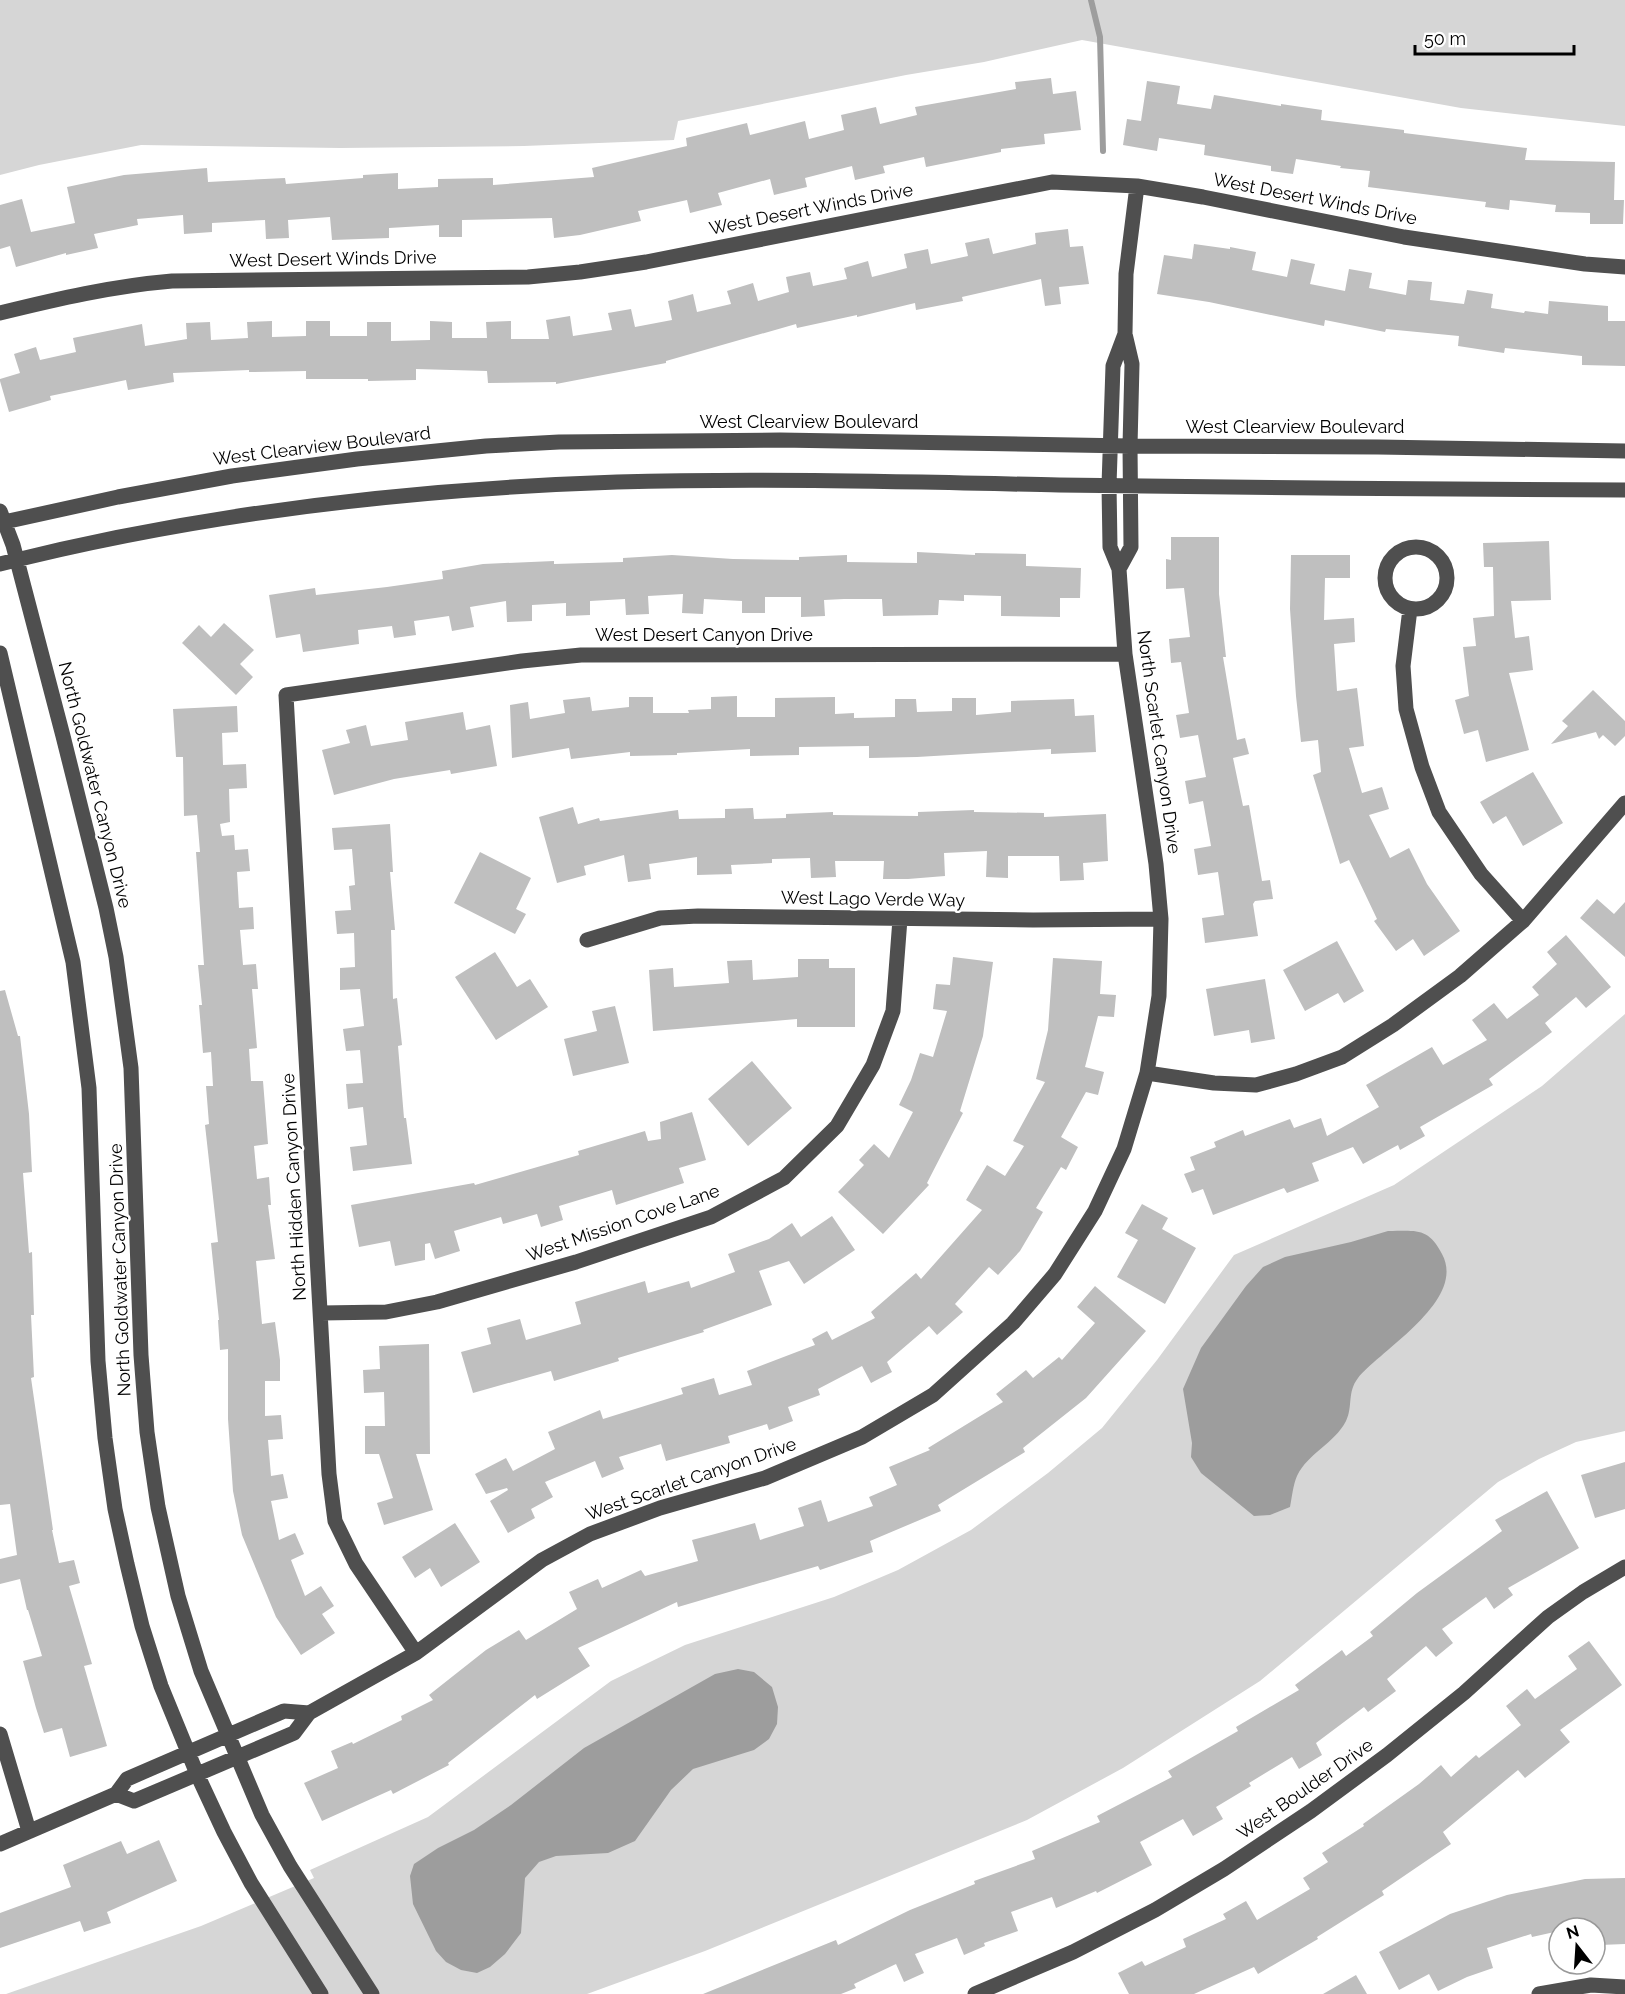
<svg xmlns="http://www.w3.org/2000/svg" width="1625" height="1994" font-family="Raleway,sans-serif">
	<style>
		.green { fill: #d6d6d6 }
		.water { fill: #9d9d9d }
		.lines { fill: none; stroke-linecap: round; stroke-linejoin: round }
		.stream { stroke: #9d9d9d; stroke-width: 6 }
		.building { fill: #bfbfbf }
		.minor { stroke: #4f4f4f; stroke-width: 15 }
		.labels { text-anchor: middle; stroke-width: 5; stroke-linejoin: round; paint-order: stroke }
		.street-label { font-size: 18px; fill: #000; stroke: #fff }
	</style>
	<rect width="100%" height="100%" fill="#fff"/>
	<!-- green -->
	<path class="green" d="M0,0H1625V126L1461,108L1082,40L984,62L906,75L678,121L674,140L524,146L340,148L141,145L39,165L0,175Z
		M1625,1014V1431L1576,1442L1539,1459L1498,1482L1260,1681L1123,1768L1027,1820L705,1951L587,1994H6L201,1926L314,1878L310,1870L428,1817L611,1681L685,1645L834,1597L898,1570L971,1530L1048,1473L1102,1428L1157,1360L1234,1255L1394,1185L1542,1086Z"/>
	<!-- water -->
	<path class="water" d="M1388,1231C1416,1231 1428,1227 1442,1254C1467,1300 1382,1349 1358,1378C1347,1392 1353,1407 1346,1421C1334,1444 1308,1453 1297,1476C1293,1485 1292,1497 1290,1507L1270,1515L1254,1516L1201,1473L1191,1457L1192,1443L1183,1389L1201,1348L1246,1286L1263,1267L1285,1257L1351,1242Z
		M738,1669L754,1672L772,1687L778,1707L777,1724L769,1739L754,1750L693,1769L671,1790L635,1841L608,1853L556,1856L539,1862L525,1878L521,1933L505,1954L490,1967L477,1973L461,1970L446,1962L436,1951L413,1904L410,1876L414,1864L438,1848L474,1830L511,1805L584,1748L715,1674Z"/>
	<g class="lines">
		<!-- stream -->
		<path class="stream" d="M1091,0L1100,37L1103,151"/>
	</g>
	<!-- building -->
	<path class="building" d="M1051,78L1053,94L1076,91L1081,130L1044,134L1045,144L1001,149V152L926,167L924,157L883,166L885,173L855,180L852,166L805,178L807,187L774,195L770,179L718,193L722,205L690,213L687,200L638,211L641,221L580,235L554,238L552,218L462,220V237H439V225L389,228V238L332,240L330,217L288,220L289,238L266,239L265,220L212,223V232L184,234L183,215L137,219L138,225L94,234L98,248L66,255V253L16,267L10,246L0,249V205L22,199L31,232L75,223L67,187L124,175L207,168L208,182L285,178L286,184L363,178V175L398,173V189L438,187V179L493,178V185L594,177L592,168L687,146L686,138L747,123L750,135L805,121L809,139L844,130L841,115L876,107L880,124L917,115L915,107L1016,89L1015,82Z
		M1147,81L1180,86L1177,104L1211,109L1214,95L1281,106V104L1322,110L1321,120L1404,130V133L1527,148L1525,160L1615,162L1614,200H1624L1623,224H1590V213L1555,212L1556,205L1510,200L1509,210L1485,207L1486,202L1368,187L1370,171L1340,168L1341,166L1296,159L1293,174L1271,171V166L1204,155L1205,145L1159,138L1157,151L1123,145L1127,119L1141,121Z
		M1068,229L1070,247L1083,246L1089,284L1059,287L1061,304L1045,306L1041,279L962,297L963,301L916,310L915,303L857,317V315L797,328L796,324L666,361V363L556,384V382L488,383L487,371L416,369V380L368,381V379H306V371L249,372V370L173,373L174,382L128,390L126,380L50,396L51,400L9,412L0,381V379L20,373L14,354L36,347L40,360L76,352L73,338L142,324L145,346L187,339L186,323L210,322L211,340L248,338L247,322L272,321V337L306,336V321H330V336H367V322H391V341L430,340V321L452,322V338H487L486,322L511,321V339H549L546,320L570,316L573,336L612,330L608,313L631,309L635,327L672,320L668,301L693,294L697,312L731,304L727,291L753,283L758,301L789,292L786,277L810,272L813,286L847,279L844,268L868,261L872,277L907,268L904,254L928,249L931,264L968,256L965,243L989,238L993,254L1036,244L1035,233Z
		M1194,244L1230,249V247L1256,252L1252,270L1287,277L1291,259L1315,264L1310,284L1345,291L1349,269L1372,273L1369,288L1406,295L1408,280L1432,282L1430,300L1464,304L1467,290L1493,294L1491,308L1524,313L1525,311L1548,314L1549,301L1608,306V321H1625V366L1582,365V356L1505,348L1504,353L1458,346L1459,336L1386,329L1385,332L1325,320L1324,326L1209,302L1157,294L1164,255L1192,259Z
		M1171,537H1219V594L1226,657H1223L1237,740L1245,738L1249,754L1233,758L1243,806L1249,805L1262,881L1270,880L1273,899L1255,901L1253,904L1258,936L1205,943L1202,918L1224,915L1218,872L1198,875L1194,849L1211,846L1203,801L1189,804L1185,781L1206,777L1198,735L1180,738L1176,715L1189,713L1181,662L1171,663L1169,639L1190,637L1184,588L1166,589V559L1171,560Z
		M1549,541L1551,600L1511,601L1515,638L1529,636L1533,670L1509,673L1529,750L1486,762L1478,730L1464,734L1455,700L1469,696L1463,647L1476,646L1473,618L1494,616L1493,567H1484L1483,543Z
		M917,552L975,555V553L1026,554V566L1081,568L1080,598H1060V617L1001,616V596L964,595V601L939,600L938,615L883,616L882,599H844L824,600L825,616L801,617V597H765V613H742V601L704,599L703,614L682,613L683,594L648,596L649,614L626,615L625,599L590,601V615L566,616V603L532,605V621L507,622L506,601L470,607L474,627L452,631L449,616L414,621L416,635L394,638L392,626L358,630L359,644L303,652L300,634L276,638L269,595L315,588L316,595L387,587L443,579L442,571L483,564L554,561V564L623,562V558L672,555L733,559L799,560V557L847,555V562L917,563Z
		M1291,555H1350V578H1325L1324,620L1354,618L1355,642L1334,644L1337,691L1357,688L1364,746L1349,748L1362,793L1382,787L1389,809L1369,815L1390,858L1409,848L1427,884L1460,931L1424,956L1413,939L1396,951L1374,921L1377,919L1349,860L1340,864L1313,775L1321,772L1318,740L1301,742L1296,696L1290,609Z
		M224,623L254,650L240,664L253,677L236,695L182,643L199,625L211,637Z
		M1593,690L1625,721V736L1615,746L1603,735L1599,739L1596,732L1551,744L1568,726L1562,721Z
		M737,696V717H775V698L835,697V714L854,713V718L895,717V699H916L917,712L952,711V698H976V715L1011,712V701L1074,699L1075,716L1094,715L1096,752L1051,754V749L917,757L869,758V746L799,747V755L750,756V749L677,753V755L630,756V752L571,759L569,748L512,758L510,705L528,702L530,719L565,713L563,700L590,697L592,711L629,707V697H653V713H689L688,710L711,709V697Z
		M237,706L238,732L222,733L223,765L246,764L247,788L229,789L230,822L220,824L222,836L234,835L235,850L248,849L250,871L237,872L239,908L253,907L254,929L240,930L243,965L256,964L258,989H252L257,1048L249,1049L251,1081H263L268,1144L254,1146L257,1179L269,1177L271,1205H268L275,1259L256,1261L262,1324L275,1322L280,1360V1381H265V1416L281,1415L283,1439L268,1440L271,1476L283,1474L288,1498L271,1501L279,1540L295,1533L304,1554L291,1560L305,1596L321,1586L334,1606L322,1614L335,1633L301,1655L276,1617L242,1535L233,1491L228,1419V1349L220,1350L218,1320H219L211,1243L218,1242L205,1125L209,1124L206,1086H213L211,1052L203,1053L199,1005H202L198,965H204L196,852H200L197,815L184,816L183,757H176L173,709Z
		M463,712L466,730L490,725L497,766L451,774L450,770L394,779L334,795L322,750L350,743L346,730L366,725L371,746L408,740L405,722Z
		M1533,772L1563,823L1523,846L1506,816L1493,824L1480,802Z
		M573,807L578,824L599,818L600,821L678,810L679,819L725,818V809L753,808L754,819L786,818V814L833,812V815L918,816V812L974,810V812L1044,813V817L1106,814L1108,861L1083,863L1084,880L1060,881L1059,856H1008V878L986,877L987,851L944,853L945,876L908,879H883L884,861H835L836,877L811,878L810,858L772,859V863L731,865L732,874L697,875V857L649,864L651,879L628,882L624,855L584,866L586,875L557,883L539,817Z
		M390,824L393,872H390L395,930H391L393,999L397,998L402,1045L398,1046L404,1118H406L412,1164L353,1171L350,1147L367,1145L363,1107L348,1109L346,1084L363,1083L360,1050L346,1051L343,1029L364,1026L360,989L340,990V968L355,967L354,933L337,934L335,911L351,910L349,886L355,885L352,849L334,850L332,828Z
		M480,852L531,878L516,909L526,914L515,934L454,903Z
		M1597,899L1614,914L1625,902V957L1580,918Z
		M1566,935L1611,987L1586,1008L1576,997L1545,1023L1552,1032L1489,1079L1493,1085L1420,1127L1425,1136L1400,1150L1398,1145L1363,1164L1353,1147L1312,1163L1319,1181L1287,1193L1284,1188L1213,1215L1203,1189L1192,1193L1184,1174L1195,1170L1190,1157L1216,1147L1214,1142L1243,1130L1245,1136L1290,1119L1294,1128L1321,1118L1327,1136L1379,1107L1366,1085L1432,1047L1443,1065L1487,1040L1472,1020L1494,1003L1507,1019L1539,995L1532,987L1557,964L1547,952Z
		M1337,941L1364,991L1344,1003L1338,993L1305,1011L1283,970Z
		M495,952L517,987L530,979L548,1007L496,1040L455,977Z
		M953,957L993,962L983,1036L960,1111L963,1113L927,1183L929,1185L883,1234L838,1192L864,1165L859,1160L874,1144L889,1158L913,1112L899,1105L911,1080L920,1053L933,1057L947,1011L933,1009L936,984L950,985Z
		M1053,958L1102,961L1100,994L1116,995L1114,1017L1098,1016L1085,1067L1104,1072L1098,1095L1086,1092L1061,1137L1078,1147L1066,1170L1061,1167L1036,1208L1043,1212L1020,1251L998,1275L989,1267L955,1304L963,1312L937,1335L929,1326L887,1362L892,1372L871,1383L862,1366L818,1389L820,1395L788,1407L793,1421L769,1430L767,1424L728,1436L730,1443L666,1461L661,1444L619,1457L624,1469L602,1478L595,1461L545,1482L553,1497L531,1509L535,1518L508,1533L490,1501L508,1490L507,1488L486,1494L475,1474L506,1458L513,1471L555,1449L548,1432L600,1410L603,1419L683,1394L681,1388L714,1378L719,1395L752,1385L747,1371L815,1345L812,1339L827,1331L832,1340L875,1318L871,1312L916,1273L921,1279L982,1210L966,1200L987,1165L1005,1176L1024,1146L1013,1141L1045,1082L1036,1079L1048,1030Z
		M798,959H829V968H855V1027H797V1019L653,1031L649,970L673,968L674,987L729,983L727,961L752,960L753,980L798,977Z
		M1265,979L1275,1039L1251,1043L1249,1030L1214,1036L1206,989Z
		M5,990L18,1036H20L29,1114L32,1172L23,1173L29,1253L32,1252L34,1315H31L34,1377L31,1378L53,1530H52L59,1563L74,1560L80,1583L69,1586L92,1664L84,1666L107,1746L70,1757L62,1728L44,1733L36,1708L23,1661L42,1656L28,1610H27L20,1579L0,1584V1559L17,1555L10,1504L0,1505V991Z
		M615,1006L629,1063L573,1076L564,1039L597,1031L592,1011Z
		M752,1061L792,1108L748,1146L708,1099Z
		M692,1112L706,1160L679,1168L684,1183L616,1205L612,1190L559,1206L563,1220L541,1227L537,1214L503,1224L501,1217L454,1231L460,1251L435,1259L430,1243L425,1244V1260L395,1266L390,1241L359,1247L351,1205L474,1183L475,1185L579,1155L578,1151L645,1131L648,1141L661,1139L660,1122Z
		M1142,1204L1168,1218L1162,1229L1196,1248L1165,1304L1117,1277L1138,1240L1125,1233Z
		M832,1216L855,1250L804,1284L789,1261L759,1271L772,1305L703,1330L704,1332L618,1358L619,1361L554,1381L551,1371L473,1393L461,1352L491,1344L487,1328L520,1319L526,1340L581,1324L575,1302L645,1281L648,1293L689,1281L691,1288L735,1272L728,1254L769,1239L792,1223L801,1237Z
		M1095,1286L1146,1331L1086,1398L1023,1448L1025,1452L938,1505L941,1511L870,1541L873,1552L820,1570L818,1566L678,1607L677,1602L578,1648L590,1666L537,1699L535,1695L448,1763L449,1765L393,1794L391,1790L322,1821L304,1783L338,1768L331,1751L352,1742L353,1744L402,1720L401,1716L433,1700L429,1695L486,1650L519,1630L526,1640L577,1609L569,1592L598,1579L602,1588L641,1570L645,1576L698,1561L692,1540L715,1534L755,1523L760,1540L804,1526L798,1508L821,1500L828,1522L873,1506L869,1497L897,1485L889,1467L930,1450L928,1448L1003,1402L996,1394L1026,1370L1033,1378L1059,1357L1062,1360L1095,1323L1077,1307Z
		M429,1344L430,1454H416L433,1510L384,1525L377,1503L393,1498L379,1454H365V1426H385L384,1392L364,1393L363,1370L380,1369L379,1346Z
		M1625,1462V1509L1595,1518L1581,1475Z
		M1547,1491L1579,1548L1508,1588L1513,1595L1494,1609L1486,1597L1442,1629L1453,1643L1436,1657L1426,1646L1387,1679L1396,1691L1368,1712L1364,1707L1316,1743L1322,1755L1299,1769L1292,1757L1249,1783L1251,1786L1216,1807L1223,1819L1193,1836L1183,1819L1140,1842L1152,1865L1097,1893L1096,1891L1056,1908L1052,1897L1011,1912L1018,1931L984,1943L985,1946L964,1955L957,1938L915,1954L924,1973L904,1982L896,1964L854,1984L856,1988L841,1994H703L836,1940L838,1945L910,1910L975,1884L974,1881L1035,1859L1032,1851L1100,1822L1097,1816L1172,1777L1168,1771L1238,1731L1236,1727L1299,1690L1295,1685L1342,1650L1346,1656L1373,1636L1370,1632L1417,1593L1502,1531L1495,1520Z
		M455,1523L480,1562L441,1587L430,1568L415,1578L402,1557Z
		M1589,1641L1622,1685L1560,1730L1570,1742L1525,1778L1518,1770L1443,1832L1451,1844L1382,1891L1384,1895L1317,1937L1318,1939L1258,1974L1254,1967L1194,1994H1129L1118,1973L1142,1961L1145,1966L1186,1947L1183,1939L1226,1919L1223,1914L1246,1901L1257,1920L1310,1889L1303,1878L1328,1862L1322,1853L1364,1826L1363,1824L1419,1784L1441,1765L1451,1777L1476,1755L1479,1758L1521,1725L1506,1706L1527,1689L1535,1699L1577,1669L1568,1656Z
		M159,1840L177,1881L107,1912L111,1923L84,1932L80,1921L0,1948V1913L71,1887L63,1865L121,1841L127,1854Z
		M1625,1878V1944L1600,1945V1928H1559V1931L1532,1937L1531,1934L1487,1948L1493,1968L1467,1977L1438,1991L1429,1974L1399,1990L1379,1952L1450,1914L1507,1895L1585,1879Z
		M1356,1975L1367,1994H1323Z"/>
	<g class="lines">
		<!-- minor -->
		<path class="minor" d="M0,313C57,299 113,286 172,281L528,277L580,272L646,262L1052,182L1137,186L1203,197L1404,237L1585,264L1625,267
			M0,511L13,545L63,736L106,908L116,957L131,1068L141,1355L147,1432L158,1507L178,1596L201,1671L262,1815L290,1866L372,1994
			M0,523L118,497L232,476L357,459L486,446L559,442L780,440L1130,446L1378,447L1625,451
			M1385 578a31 31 0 1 1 62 0a31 31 0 1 1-62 0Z
			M0,564C201,513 409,489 617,482C764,478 912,482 1059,485C1248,488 1436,489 1625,490
			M1119,569L1131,547L1130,446L1132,364L1125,334L1126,274L1137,186
			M1410,609L1403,666L1406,709L1422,767L1439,812L1481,874L1523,921
			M0,653L73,962L89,1088L98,1361L105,1438L115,1509L127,1564L142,1626L161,1686L197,1774L224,1832L251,1883L321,1994
			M587,940L660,918L698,916L1033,920L1161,919
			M1147,1073L1214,1083L1256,1085L1296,1074L1342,1057L1393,1025L1460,976L1523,921L1625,803
			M321,1313L386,1312L437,1302L576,1262L711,1217L784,1178L837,1126L873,1065L893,1011L900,919
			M416,1653L356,1564L335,1521L329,1474L286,695L522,661L581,655L1125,654
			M0,1734L29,1831
			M116,1794L134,1801L294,1733L309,1713L416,1653L542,1560L590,1534L660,1508L765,1478L862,1437L933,1395L1013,1323L1055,1274L1095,1211L1124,1149L1147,1073L1159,996L1161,919L1156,864L1125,654L1119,569L1110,547L1109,485L1113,366L1125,334
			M0,1844L116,1794L127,1779L284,1711L309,1713
			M975,1994L1073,1952L1155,1910L1224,1869L1311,1811L1387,1755L1464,1693L1548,1617L1583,1592L1625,1567
			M1539,1994L1591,1985L1625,1987"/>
	</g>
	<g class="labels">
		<!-- street labels -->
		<g class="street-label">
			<text transform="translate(1315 199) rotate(11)" y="6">West Desert Winds Drive</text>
			<text transform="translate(811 209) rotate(-11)" y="6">West Desert Winds Drive</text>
			<text transform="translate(333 259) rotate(-1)" y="6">West Desert Winds Drive</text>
			<text x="809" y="428">West Clearview Boulevard</text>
			<text x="1295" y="433">West Clearview Boulevard</text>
			<text transform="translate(322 446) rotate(-7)" y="6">West Clearview Boulevard</text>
			<text x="704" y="641">West Desert Canyon Drive</text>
			<text transform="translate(1159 742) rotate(82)" y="6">North Scarlet Canyon Drive</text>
			<text transform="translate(95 785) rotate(76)" y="6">North Goldwater Canyon Drive</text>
			<text transform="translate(873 899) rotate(1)" y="6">West Lago Verde Way</text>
			<text transform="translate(294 1187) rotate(-93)" y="6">North Hidden Canyon Drive</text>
			<text transform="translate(623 1223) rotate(-19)" y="6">West Mission Cove Lane</text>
			<text transform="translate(120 1270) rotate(-92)" y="6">North Goldwater Canyon Drive</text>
			<text transform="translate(691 1479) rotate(-19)" y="6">West Scarlet Canyon Drive</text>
			<text transform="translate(1305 1789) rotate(-35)" y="6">West Boulder Drive</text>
		</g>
	</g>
	<!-- north arrow -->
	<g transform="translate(1577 1946) rotate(343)"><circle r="28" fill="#ffffff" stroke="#999999" stroke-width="1.5"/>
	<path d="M0-4.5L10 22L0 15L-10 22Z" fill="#000000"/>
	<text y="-9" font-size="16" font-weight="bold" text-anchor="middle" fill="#000000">N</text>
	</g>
	<!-- scale -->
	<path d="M1415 45v9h159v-9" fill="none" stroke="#000000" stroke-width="3"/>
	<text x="1424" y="45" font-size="18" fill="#000000" stroke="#ffffff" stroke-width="4.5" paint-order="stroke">50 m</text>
</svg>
